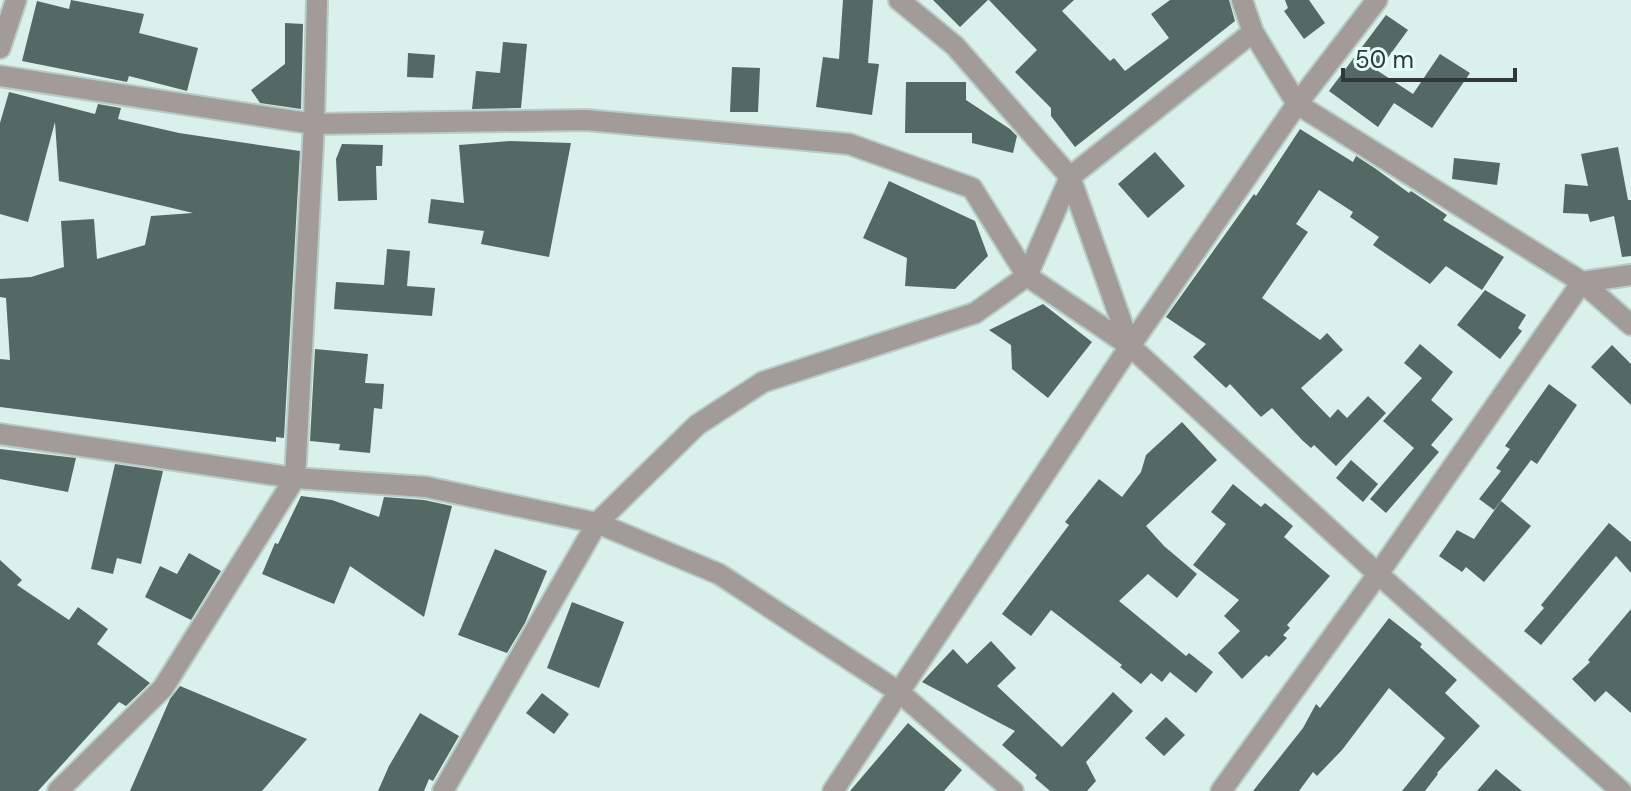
<svg xmlns="http://www.w3.org/2000/svg" width="1631" height="791" font-family="'DM Sans',sans-serif">
	<style>
		.building { fill: #546864 }
		.lines { fill: none; stroke-linecap: round; stroke-linejoin: round }
		.minor-casing { stroke: #b7cbc7; stroke-width: 24 }
		.minor { stroke: #a39b97; stroke-width: 20 }
	</style>
	<rect width="100%" height="100%" fill="#d9f0eb"/>
	<!-- building -->
	<path class="building" d="M71,0L144,14L139,33L198,48L187,91L129,76L127,82L22,61L37,1L69,9Z
		M843,0H873L868,63L879,64L872,115L816,107L823,57L839,59Z
		M933,0H988L960,27Z
		M989,0H1074L1062,11L1110,61L1114,58L1125,71L1169,38L1151,14L1170,0H1229L1235,21L1075,147L1051,116V108L1015,72L1037,50Z
		M1285,0H1309L1325,23L1304,39L1284,11L1288,8Z
		M1386,15L1408,30L1378,71L1413,94L1440,54L1470,73L1432,128L1394,103L1378,127L1329,91Z
		M285,23L303,24L301,109L260,103L251,90L285,64Z
		M503,42L527,44L521,108L472,109L476,71L500,73Z
		M408,53L435,55L433,78L407,77Z
		M732,67L760,68L758,112H730Z
		M906,82H966V100L1010,129L1017,136L1013,153L972,143V133H905Z
		M9,92L95,114L98,104L121,108L118,119L179,133L300,151L284,438L276,437V442L0,407V359L10,360L6,298L0,297V279L31,277L64,267L61,221L94,219L97,259L145,245L151,216L193,213L59,181L55,122L28,222L0,214V123Z
		M1300,129L1353,162L1356,156L1376,169L1409,193L1411,191L1447,215L1443,220L1504,257L1482,290L1446,266L1430,284L1373,245L1379,237L1350,217L1353,212L1319,190L1296,224L1308,232L1262,298L1320,340L1327,333L1343,350L1301,388L1330,418L1338,409L1347,418L1368,396L1386,413L1336,466L1314,445L1311,448L1302,440L1272,408L1261,417L1230,384L1226,388L1193,357L1206,344L1166,317L1254,194L1256,196Z
		M510,141L571,143L549,257L481,244L484,231L428,223L431,199L464,203L459,145Z
		M342,144L383,145L382,166H376L377,200L338,201L336,159Z
		M1618,147L1628,200H1631V256L1622,257L1614,216L1590,222L1588,214L1563,213L1565,184L1588,186L1581,154Z
		M1155,152L1185,186L1148,218L1118,184Z
		M1454,158L1500,163L1497,185L1452,179Z
		M889,181L975,221L988,256L955,289L905,286L907,258L863,238Z
		M387,249L410,251L407,286L435,288L432,316L334,309L336,282L384,285Z
		M1485,290L1526,315L1518,328L1522,331L1500,359L1457,325Z
		M1043,304L1092,342L1048,398L1012,369L1011,345L989,330Z
		M1420,344L1453,372L1431,400L1453,419L1431,445L1439,452L1386,513L1370,499L1414,448L1383,421L1422,378L1404,363Z
		M1612,345L1631,364V405L1591,367Z
		M315,349L368,354L365,383L384,384L382,409L374,408L370,453L339,450L340,444L310,441Z
		M1549,384L1577,405L1537,464L1531,460L1494,510L1479,499L1501,471L1496,468L1510,449L1505,446Z
		M1182,422L1217,460L1146,526L1164,546L1197,574L1177,598L1148,574L1119,601L1186,656L1189,653L1213,672L1196,693L1170,672L1162,682L1151,673L1141,684L1120,667L1122,665L1051,610L1031,636L1002,614L1069,525L1065,522L1099,479L1122,497L1141,472L1146,455Z
		M0,449L76,458L68,492L0,479Z
		M1351,460L1378,484L1363,502L1336,478Z
		M115,464L163,471L141,564L117,558L113,574L91,569Z
		M1233,484L1261,507L1265,503L1293,526L1284,537L1330,576L1287,625L1290,628L1283,635L1287,638L1269,657L1266,655L1242,679L1218,653L1240,631L1224,616L1239,600L1193,565L1226,524L1211,512Z
		M301,496L332,500L379,517L384,497L424,500L452,506L424,617L350,566L334,604L262,574L275,543L278,544Z
		M1501,501L1531,526L1484,582L1466,567L1462,572L1439,556L1457,530L1474,539Z
		M1609,523L1631,542V573L1616,556L1541,645L1524,631L1544,608L1541,605Z
		M495,549L547,571L525,623L507,653L458,635Z
		M189,553L221,571L191,620L145,597L160,566L177,574Z
		M0,560L22,580L17,585L69,620L78,607L108,629L97,644L150,683L126,706L119,702L38,791H0Z
		M572,602L624,622L599,688L547,668Z
		M1631,609V713L1606,691L1595,702L1572,679L1590,662L1588,660Z
		M1389,618L1422,644L1420,647L1457,680L1445,693L1480,726L1437,773L1438,774L1425,791H1402L1445,738L1389,688L1342,750L1317,776L1313,772L1299,791H1253L1303,728L1316,704L1320,708Z
		M991,641L1016,668L997,686L1062,747L1113,692L1133,711L1086,762L1096,781L1087,791H1050L1035,778L1037,775L1002,745L1015,731L922,682L953,649L967,664Z
		M180,686L307,739L262,791H130L170,699Z
		M542,693L569,714L554,734L526,713Z
		M420,713L459,736L433,781L429,779L424,791H378L389,766Z
		M1166,717L1185,735L1164,756L1145,738Z
		M908,723L962,770L944,791H850Z
		M1496,769L1522,791H1477Z"/>
	<g class="lines">
		<defs>
			<path id="minor" d="M899,0L955,46L1070,177L1130,346
				M1253,32L1297,104L1582,282L1631,325
				M0,48L16,0
				M0,76L314,124L586,120L849,144L972,188L1027,276L1130,346L1378,574L1621,791
				M0,434L295,478L426,487L597,523L719,574L899,692L1013,791
				M58,791L163,688L295,478L314,124L317,0
				M443,791L597,523L697,425L763,382L975,313L1027,276L1070,177L1253,32L1242,0
				M833,791L1130,346L1297,104L1377,0
				M1221,791L1378,574L1582,282L1631,275"/>
		</defs>
		<!-- minor casing -->
		<use href="#minor" class="minor-casing"/>
		<!-- minor -->
		<use href="#minor" class="minor"/>
	</g>
	<!-- scale -->
	<path d="M1343 68v12h172v-12" fill="none" stroke="#2f3836" stroke-width="4"/>
	<text x="1355" y="68" font-size="24" fill="#2f3836" stroke="#e6fef8" stroke-width="6" paint-order="stroke">50 m</text>
</svg>
